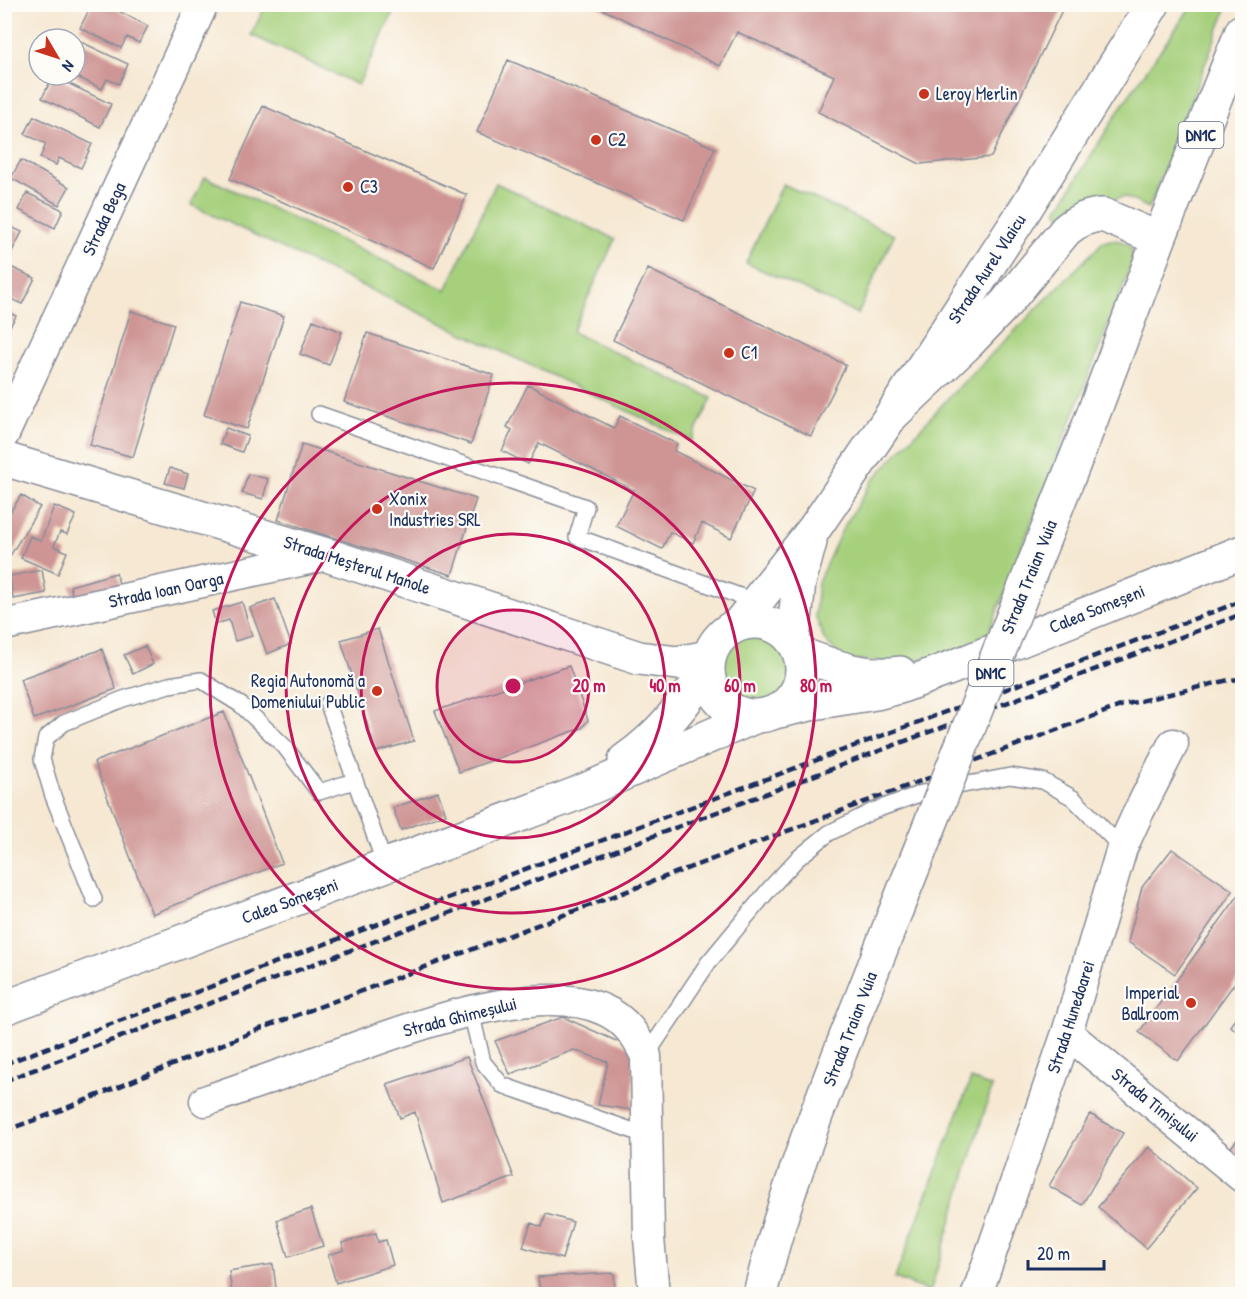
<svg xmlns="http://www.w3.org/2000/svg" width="1247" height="1299" font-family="'Patrick Hand',sans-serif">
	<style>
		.green { fill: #a6d07c; stroke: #60806d; stroke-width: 1.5 }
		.building { fill: #ce9594 }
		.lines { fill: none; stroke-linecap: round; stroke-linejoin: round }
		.lane-casing { stroke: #888c98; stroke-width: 18 }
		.street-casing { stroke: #888c98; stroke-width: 33 }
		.secondary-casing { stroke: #888c98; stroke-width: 36 }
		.primary-casing { stroke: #888c98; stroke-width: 36 }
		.lane { stroke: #fff; stroke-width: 15 }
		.street { stroke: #fff; stroke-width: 30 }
		.secondary { stroke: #fff; stroke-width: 33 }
		.primary { stroke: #fff; stroke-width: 33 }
		.rail { stroke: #1b2f5e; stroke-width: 4.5; stroke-dasharray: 9 4.5; stroke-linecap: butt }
		.primary-bridge-casing { stroke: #888c98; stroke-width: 36; stroke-linecap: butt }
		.primary-bridge { stroke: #fff; stroke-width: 33 }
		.ring { fill: none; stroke: #c2185b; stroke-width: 3 }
		.poi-dot { fill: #c8321e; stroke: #fdfcf7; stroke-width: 2 }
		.labels { text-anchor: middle; stroke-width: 4.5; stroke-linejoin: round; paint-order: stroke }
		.shield { fill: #fdfcf7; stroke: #5f6c8c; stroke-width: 1.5 }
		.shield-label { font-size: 16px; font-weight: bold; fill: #1b2f5e }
		.poi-label { font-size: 18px; fill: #1b2f5e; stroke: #fdfcf7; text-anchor: start }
		.street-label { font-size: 18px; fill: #1b2f5e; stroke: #fdfcf7 }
		.centre { fill: #c2185b; stroke: #fdfcf7; stroke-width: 3 }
		.ring-label { font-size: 18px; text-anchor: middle; font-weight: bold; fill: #c2185b; stroke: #fdfcf7; stroke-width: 4.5; stroke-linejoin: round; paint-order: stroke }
	</style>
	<rect width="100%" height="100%" fill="#fdfcf7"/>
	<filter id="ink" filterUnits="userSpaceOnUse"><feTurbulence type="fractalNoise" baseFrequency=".0167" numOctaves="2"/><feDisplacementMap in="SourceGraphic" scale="12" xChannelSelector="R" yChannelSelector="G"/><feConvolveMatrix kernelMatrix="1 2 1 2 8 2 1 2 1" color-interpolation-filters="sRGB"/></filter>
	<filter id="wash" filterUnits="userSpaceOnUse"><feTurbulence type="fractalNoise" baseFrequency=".008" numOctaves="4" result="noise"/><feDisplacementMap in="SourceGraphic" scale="24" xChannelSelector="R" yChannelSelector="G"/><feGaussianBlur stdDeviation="1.35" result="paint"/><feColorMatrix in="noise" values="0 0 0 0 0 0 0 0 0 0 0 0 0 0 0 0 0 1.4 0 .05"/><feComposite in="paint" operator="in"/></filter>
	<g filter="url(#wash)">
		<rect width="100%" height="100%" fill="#f6e8d2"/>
		<!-- green -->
		<path class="green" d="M266,5L395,4L397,5L358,85L251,35Z
			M1192,5H1228L1149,208L1125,197L1098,203L1062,217L1057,211L1121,107Z
			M205,177L446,290L496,183L615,239L572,332L712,398L691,441L191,205Z
			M783,184L894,235L858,314L746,263Z
			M1111,240C1145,241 1130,267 1123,287L984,645L901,663L843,659L824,639L815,615L818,582L842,530L872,481L954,392L1103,242Z
			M749,631C758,631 764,631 772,635C791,644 799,672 789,690C782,701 774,702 762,704C756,705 749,708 744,707C716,706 711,662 726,644C732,637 740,634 749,631Z
			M971,1079L992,1087L930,1292L895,1278Z"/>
		<g id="blocks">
			<!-- building -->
			<path class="building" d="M92,4H105L148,26L139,43L127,37L121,48L80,28Z
				M592,4H1065L991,157L920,164L818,112L834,76L737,32L720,66Z
				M77,40L128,64L119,84L107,79L102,89L75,76V45Z
				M508,60L715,148L684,220L477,132Z
				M53,76L111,104L100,127L42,98Z
				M263,106L467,195L434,268L230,179Z
				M34,116L92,144L81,168L59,158L56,165L40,158L46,144L25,134Z
				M21,160L69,187L59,205L11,178Z
				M27,193L63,210L55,228L19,210Z
				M5,224L22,232L9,257L4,255Z
				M4,264L35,278L22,304L4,296Z
				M648,269L846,365L811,436L613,340Z
				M240,302L284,316L247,429L204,415Z
				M5,310L16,316L6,333L5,331Z
				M131,311L174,324L133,457L90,445Z
				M313,320L342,332L329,365L300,354Z
				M367,333L494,375L471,444L344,402Z
				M528,385L614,428L620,416L677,444L674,451L754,491L731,538L702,523L693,543L670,532L662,549L616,526L634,490L539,443L528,464L502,451L512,430L507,427Z
				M226,428L248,436L242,452L220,444Z
				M302,444L476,499L452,575L278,520Z
				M170,468L188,474L184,488L165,483Z
				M248,474L268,479L263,499L242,493Z
				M21,495L40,507L10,556L4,552V522Z
				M54,506L76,515L67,534L60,532L54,546L67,552L58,574L21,558L30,536L41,541Z
				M42,570L46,593L13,599L10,576Z
				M116,573L120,587L74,601L70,586Z
				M275,599L291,644L267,654L250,608Z
				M242,602L252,636L235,641L229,620L216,624L212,611Z
				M378,629L414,741L376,752L341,640Z
				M145,646L153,664L133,674L124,655Z
				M102,649L116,689L34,719L20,679Z
				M569,666L588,720L582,728L459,772L435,711Z
				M224,712L282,863L152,914L94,762Z
				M438,792L446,814L401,830L393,808Z
				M1172,849L1233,891L1175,974L1128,942L1142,887Z
				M1238,896L1242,899V973L1178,1061L1139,1032Z
				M1242,1008V1035L1230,1026Z
				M563,1017L634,1049L632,1110L598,1105L608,1062L574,1050L510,1074L495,1041Z
				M467,1057L514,1177L443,1203L415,1112L400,1118L387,1084Z
				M1090,1114L1123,1133L1082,1205L1049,1186Z
				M1242,1133V1160L1229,1150Z
				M1149,1147L1197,1188L1146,1248L1098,1207Z
				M311,1209L323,1246L288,1257L277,1220Z
				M546,1214L573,1222L562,1259L523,1247L531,1223L542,1227Z
				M376,1233L378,1242L386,1240L393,1265L336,1283L328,1255L344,1250L342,1243Z
				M273,1264L276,1288L232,1294L229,1271Z
				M614,1273L615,1294H540L538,1277Z"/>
		</g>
	</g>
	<g filter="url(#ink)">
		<use href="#blocks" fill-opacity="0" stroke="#888c98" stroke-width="1.5"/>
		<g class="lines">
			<defs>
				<path id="lane" d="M319,414L586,507L577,537L756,602
					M328,704L385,865
					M94,899L53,796L42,759L46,738L64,723L123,699L169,685L201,680L241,705L285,747L319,792L354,781
					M471,1012L483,1062L502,1085L648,1136
					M646,1056L708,963L771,887L797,859L829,833L873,811L922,793L1010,776L1043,781L1073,798L1122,848"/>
				<path id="street" d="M4,434L203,4
					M4,625L327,555
					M1067,1033L1242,1177
					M205,1101C248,1086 291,1071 334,1055C402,1031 536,978 604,1010C625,1019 636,1036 646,1056L649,1238L654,1294
					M977,1294L1067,1033L1122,848L1138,813L1173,744"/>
				<path id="secondary" d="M4,459L327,555L639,658L677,663L709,657
					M708 669a47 47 0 1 1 94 0a47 47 0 1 1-94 0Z
					M738,625L814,529L891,416L1019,219L1153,4
					M793,640L799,582L810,542
					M800,654C836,667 862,678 900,673
					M775,712L819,702L876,693L899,687L953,667L1242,552
					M625,760C660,736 683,705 707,671
					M4,1008L576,794L754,717"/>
				<path id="primary" d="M891,416L969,342L1006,303L1066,230C1077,221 1088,215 1103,215L1159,239
					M1088,428L1159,239L1242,31
					M760,1294C791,1165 845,1042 893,918"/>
			</defs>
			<!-- lane casing -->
			<use href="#lane" class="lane-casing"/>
			<!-- street casing -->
			<use href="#street" class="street-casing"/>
			<!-- secondary casing -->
			<use href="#secondary" class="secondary-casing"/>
			<!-- primary casing -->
			<use href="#primary" class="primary-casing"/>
			<!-- lane -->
			<use href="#lane" class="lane"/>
			<!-- street -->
			<use href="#street" class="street"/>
			<!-- secondary -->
			<use href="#secondary" class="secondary"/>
			<!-- primary -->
			<use href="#primary" class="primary"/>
			<!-- rail -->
			<path class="rail" d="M4,1064L1242,601
				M4,1081L1242,614
				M4,1131L54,1113L260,1029L1123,705L1229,680L1242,679"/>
			<defs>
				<path id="primary-bridge" d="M893,918L1088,428"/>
			</defs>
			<!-- primary-bridge casing -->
			<use href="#primary-bridge" class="primary-bridge-casing"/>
			<!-- primary-bridge -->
			<use href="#primary-bridge" class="primary-bridge"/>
		</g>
	</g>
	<!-- distance rings -->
	<circle cx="513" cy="686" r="76" fill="#c2185b" fill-opacity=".12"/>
	<g class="ring">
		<circle cx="513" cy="686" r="76"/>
		<circle cx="513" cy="686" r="152"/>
		<circle cx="513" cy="686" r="227"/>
		<circle cx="513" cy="686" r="303"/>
	</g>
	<!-- markers -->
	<g class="poi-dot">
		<circle cx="924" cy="94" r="6"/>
		<circle cx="596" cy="140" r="6"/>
		<circle cx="348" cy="187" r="6"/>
		<circle cx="729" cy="353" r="6"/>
		<circle cx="377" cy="509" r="6"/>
		<circle cx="377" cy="691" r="6"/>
		<circle cx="1191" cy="1003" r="6"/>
	</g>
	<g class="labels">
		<!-- shield labels -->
		<g class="shield">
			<rect x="1178.5" y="122" width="45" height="26" rx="4.5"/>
			<rect x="968.5" y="660" width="45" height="26" rx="4.5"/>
		</g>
		<g class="shield-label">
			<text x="1201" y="141">DN1C</text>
			<text x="991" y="679">DN1C</text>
		</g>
		<!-- poi labels -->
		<g class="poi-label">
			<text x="936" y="100">Leroy Merlin</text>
			<text x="608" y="146">C2</text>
			<text x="360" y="193">C3</text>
			<text x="741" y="359">C1</text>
			<text x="389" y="505">Xonix<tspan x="389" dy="21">Industries SRL</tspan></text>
			<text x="365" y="687" text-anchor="end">Regia Autonomă a<tspan x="365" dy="21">Domeniului Public</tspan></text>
			<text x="1179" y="999" text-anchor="end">Imperial<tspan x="1179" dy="21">Ballroom</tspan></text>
		</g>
		<!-- street labels -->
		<g class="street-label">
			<text transform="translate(104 219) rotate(-65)" y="6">Strada Bega</text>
			<text transform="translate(987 269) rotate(-57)" y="6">Strada Aurel Vlaicu</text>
			<text transform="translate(357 565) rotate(18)" y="6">Strada Meșterul Manole</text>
			<text transform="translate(1029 577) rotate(-68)" y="6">Strada Traian Vuia</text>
			<text transform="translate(166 590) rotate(-12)" y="6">Strada Ioan Oarga</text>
			<text transform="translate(1097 609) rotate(-22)" y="6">Calea Someșeni</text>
			<text transform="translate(290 901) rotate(-20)" y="6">Calea Someșeni</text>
			<text transform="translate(460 1017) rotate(-14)" y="6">Strada Ghimeșului</text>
			<text transform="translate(1071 1017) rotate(-72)" y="6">Strada Hunedoarei</text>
			<text transform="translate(850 1029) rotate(-69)" y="6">Strada Traian Vuia</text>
			<text transform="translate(1155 1105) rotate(39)" y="6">Strada Timișului</text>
		</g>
	</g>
	<circle cx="513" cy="686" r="9" class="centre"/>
	<g class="ring-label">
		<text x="589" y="692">20 m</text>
		<text x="665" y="692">40 m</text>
		<text x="740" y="692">60 m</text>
		<text x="816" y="692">80 m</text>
	</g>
	<!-- margin -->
	<rect width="1247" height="1299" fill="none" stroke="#fdfcf7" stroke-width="24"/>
	<!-- north arrow -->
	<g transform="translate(57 57) rotate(129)"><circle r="28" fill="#fdfcf7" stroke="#a3aaba" stroke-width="1.5"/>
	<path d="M0-4.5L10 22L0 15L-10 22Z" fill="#c8321e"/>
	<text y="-9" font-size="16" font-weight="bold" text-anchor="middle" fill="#1b2f5e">N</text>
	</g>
	<!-- scale -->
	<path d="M1028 1260v9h76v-9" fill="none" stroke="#1b2f5e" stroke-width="3"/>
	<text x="1037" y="1260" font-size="18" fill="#1b2f5e" stroke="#fdfcf7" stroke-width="4.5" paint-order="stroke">20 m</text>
</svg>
